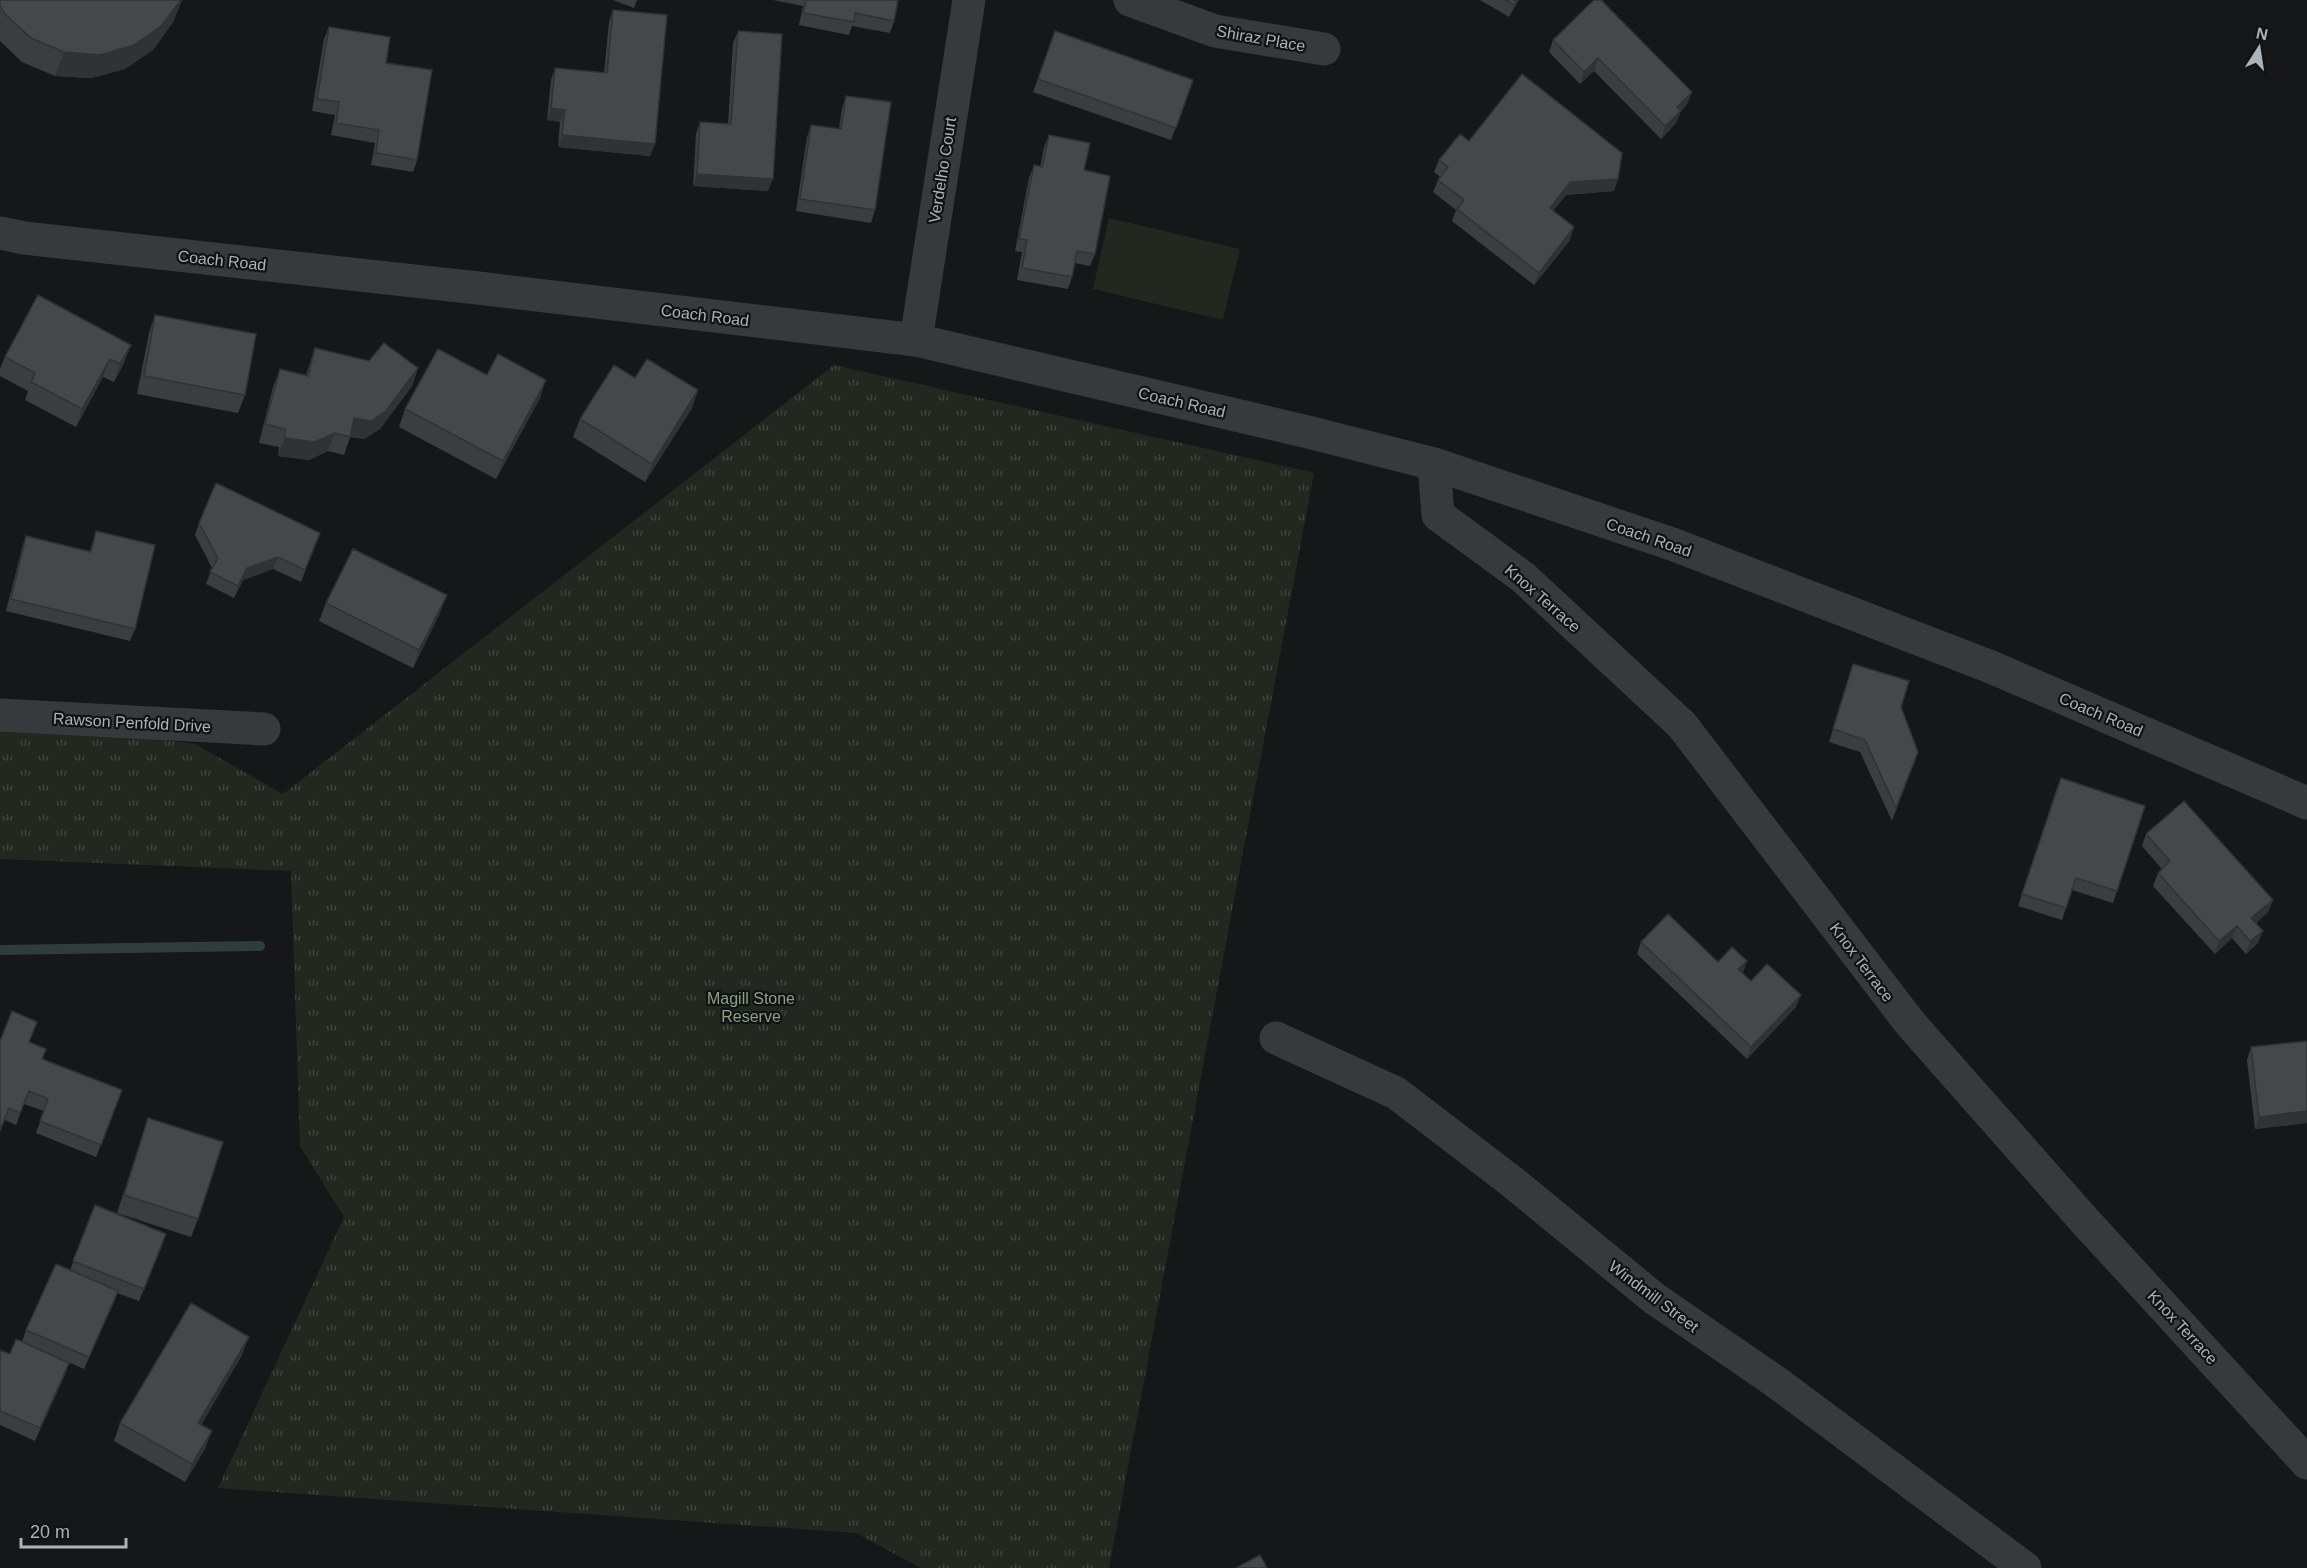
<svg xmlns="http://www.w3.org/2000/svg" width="2307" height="1568" font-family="Helvetica,sans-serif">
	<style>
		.grass { fill: #222820 }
		.park { fill: url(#park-tufts) }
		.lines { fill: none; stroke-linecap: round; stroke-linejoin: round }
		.stream { stroke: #2f3c3e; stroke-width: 10 }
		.minor { stroke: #373a3d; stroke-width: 33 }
		.wall { fill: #3b3e40 }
		.shaded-wall { fill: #303234 }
		.building { fill: #45484b; stroke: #303234; stroke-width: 1.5 }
		.labels { text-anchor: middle; stroke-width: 4.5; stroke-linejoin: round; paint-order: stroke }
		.street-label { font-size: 16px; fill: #a9b3b8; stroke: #111213 }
		.park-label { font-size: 16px; fill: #8aa280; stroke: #111213 }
	</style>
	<defs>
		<pattern id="park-tufts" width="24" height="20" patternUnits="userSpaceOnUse" patternTransform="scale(1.5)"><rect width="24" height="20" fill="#222820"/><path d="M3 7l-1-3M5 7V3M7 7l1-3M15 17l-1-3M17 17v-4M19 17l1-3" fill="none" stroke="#3f453e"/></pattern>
	</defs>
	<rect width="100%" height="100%" fill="#161718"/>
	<!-- grass -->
	<path class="grass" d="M1109,218L1240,249L1223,320L1093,289Z"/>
	<!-- park -->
	<path class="park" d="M834,365L1314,473L1109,1568H921L856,1533L218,1488L344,1217L300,1146L291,871L0,859V720L195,744L283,794Z"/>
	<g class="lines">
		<!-- stream -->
		<path class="stream" d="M0,950L260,946"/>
		<!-- minor -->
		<path class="minor" d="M1130,0L1215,31L1324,49
			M0,233L24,238L478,288L916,340L1308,432L1434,464L1672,544L1991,667L2307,803
			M916,340L969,0
			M1434,464L1438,515L1524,578L1682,725L1910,1023L2083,1219L2307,1463
			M0,715L264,729
			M1276,1038L1396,1093L1511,1181L1655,1299L1776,1382L2025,1568"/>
	</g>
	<!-- wall -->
	<path class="wall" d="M0,0H182L173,22L153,50L125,69L91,78L55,76L22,62L0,41Z
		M613,0H637L634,8Z
		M773,0H898L894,21L890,33L852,26L849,35L799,25L803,6Z
		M1480,0H1519L1509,17Z
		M613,10L655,144L650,156L558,147L560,122L547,120L551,80L555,68L604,73L609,22Z
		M329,27L386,63L417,160L413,172L371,165L375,143L331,135L335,115L312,111L324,39Z
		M738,31L768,191L693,186L696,134L700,122L728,124L733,43Z
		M1055,31L1193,80L1171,140L1033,92Z
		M1553,40L1692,92L1687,104L1681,111L1676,123L1661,139L1594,71L1580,84L1549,52Z
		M846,96L875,210L871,223L796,211L807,137L811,125L839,129L842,108Z
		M1049,135L1084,170L1095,254L1090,266L1075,263L1072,277L1068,289L1017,280L1022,252L1015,251L1029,178L1034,165L1040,167L1044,147Z
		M1469,141L1614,191L1566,195L1553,210L1570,240L1534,285L1452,221L1456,210L1433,192L1438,180L1440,177L1434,172L1439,160Z
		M38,295L124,363L114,382L103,377L76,427L25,400L28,391L0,376V369L5,357Z
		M155,315L245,395L238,413L137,394L149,333Z
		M315,348L369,361L418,368L412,386L380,429L364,439L350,437L344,455L328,451L309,460L278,456L279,447L259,443L273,387L280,369L306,375Z
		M487,375L540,398L496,479L399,427L405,409Z
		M635,378L698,390L692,408L645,482L573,437L580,419Z
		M199,523L320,533L301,582L273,569L243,580L234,598L206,584L212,568L195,535Z
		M96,531L135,629L130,641L6,611L22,548L26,536L90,551Z
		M326,603L440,613L413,668L319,621Z
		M1853,664L1918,752L1892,821L1860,752L1829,742Z
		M2056,790L2117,891L2113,903L2072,890L2062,920L2018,906Z
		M2146,834L2273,900L2268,912L2256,923L2258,943L2246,954L2232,938L2215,954L2153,886L2158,873L2162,869L2142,846Z
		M1641,942L1742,973L1751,981L1796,1007L1747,1059L1637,954Z
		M0,1041L30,1042L46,1049L43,1059L122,1090L96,1157L36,1133L44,1111L24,1104L16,1125L5,1120L0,1132Z
		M2307,1041V1123L2255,1129L2247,1060L2251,1047Z
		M148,1118L198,1219L191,1237L117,1213Z
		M95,1205L162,1246L139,1301L117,1293L84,1369L22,1342L26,1330L70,1270Z
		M0,1350L65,1375L35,1441L0,1425Z
		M242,1355L201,1425L205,1449L185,1482L114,1441L120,1423Z"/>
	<!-- shaded-wall -->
	<path class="shaded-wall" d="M182,0L173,22L153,50L125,69L91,78L55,76L64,52Z
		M1517,0H1519L1509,17L1514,5Z
		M1598,58L1594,71L1580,84L1584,72Z
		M1692,92L1687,104L1672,119L1677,107Z
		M551,108L565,110L560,122L547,120Z
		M1681,111L1676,123L1661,139L1665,126Z
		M562,135L655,144L650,156L558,147Z
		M697,174L773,179L768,191L693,186Z
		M1618,179L1614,191L1566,195L1546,220L1550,208L1570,182Z
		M1574,227L1570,240L1534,285L1539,273Z
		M131,345L124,363L114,382L120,364Z
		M110,359L103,377L76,427L82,409Z
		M418,368L412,386L380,429L364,439L347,436L354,418Z
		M546,380L540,398L496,479L503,461Z
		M698,390L692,408L645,482L652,464Z
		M335,433L328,451L309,460L278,456L285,438Z
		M278,557L273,569L243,580L234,598L238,586L247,568Z
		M447,595L440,613L413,668L419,650Z
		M2273,900L2268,912L2247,931L2251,918Z
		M2237,926L2232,938L2215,954L2219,941Z
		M2263,931L2258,943L2246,954L2250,941Z
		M1747,961L1743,973L1734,982L1738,969Z
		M1801,995L1796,1007L1747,1059L1751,1047Z
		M2307,1111V1123L2255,1129L2259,1117Z
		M118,1291L114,1303L84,1369L89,1357Z
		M249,1337L242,1355L191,1441L198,1423Z
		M69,1363L65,1375L35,1441L40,1428Z
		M212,1431L205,1449L185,1482L192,1464Z"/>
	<!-- building -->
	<path class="building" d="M0,0H181L161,26L134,45L100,55L64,52L31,38L5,14L0,6Z
		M806,0H898L894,21L855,13L854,22L803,13Z
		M1505,0H1517L1514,5Z
		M1594,0H1601L1692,92L1677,107L1681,111L1665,126L1598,58L1584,72L1553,40Z
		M613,10L667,15L655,144L562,135L565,110L551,108L555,68L607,73Z
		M329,27L390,37L386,63L432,70L417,160L376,153L379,130L336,123L339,102L317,99Z
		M738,31L782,34L773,179L697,174L700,122L731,124Z
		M1055,31L1193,80L1176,128L1038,79Z
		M1522,74L1622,153L1618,179L1570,182L1550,208L1574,227L1539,273L1457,209L1464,200L1438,180L1448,167L1439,160L1460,134L1469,141Z
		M846,96L891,102L875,210L800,199L811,125L841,129Z
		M1049,135L1090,143L1084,170L1110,176L1095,254L1077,251L1072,277L1022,268L1027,240L1019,239L1034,165L1042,167Z
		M38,295L131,345L120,364L110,359L82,409L31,382L35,373L5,357Z
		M155,315L256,334L245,395L144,376Z
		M384,343L418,368L386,411L371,421L354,418L350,437L335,433L315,442L285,438V429L265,424L280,369L308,376L315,348L369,361Z
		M438,349L487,375L498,354L546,380L503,461L405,409Z
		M647,359L698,390L652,464L580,419L614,365L635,378Z
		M216,483L320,533L305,570L278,557L247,568L238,586L210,572L218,558L199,523Z
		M96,531L155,545L135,629L11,599L26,536L91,552Z
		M353,549L447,595L419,650L326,603Z
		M1853,664L1909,681L1901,707L1918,752L1896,808L1865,740L1833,729Z
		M2061,778L2145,806L2117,891L2076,878L2066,908L2022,894Z
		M2184,801L2273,900L2251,918L2263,931L2250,941L2237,926L2219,941L2158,873L2170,861L2146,834Z
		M1668,914L1718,962L1732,947L1747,961L1738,969L1751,981L1767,964L1801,995L1751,1047L1641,942Z
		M12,1011L37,1022L29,1042L46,1049L42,1059L122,1090L101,1145L40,1121L48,1099L29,1091L20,1113L9,1108L0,1130V1041Z
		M2307,1041V1111L2259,1117L2251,1047Z
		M148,1118L223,1142L198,1219L124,1195Z
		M95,1205L166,1234L144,1289L73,1261Z
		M56,1264L118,1291L89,1357L26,1330Z
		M191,1303L249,1337L198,1423L212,1431L192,1464L120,1423Z
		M16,1339L69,1363L40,1428L0,1411V1350L10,1354Z
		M1260,1555L1267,1568H1236Z"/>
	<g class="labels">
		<!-- street labels -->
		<g class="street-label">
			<text transform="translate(1261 38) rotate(10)" y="6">Shiraz Place</text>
			<text transform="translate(942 170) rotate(-81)" y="6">Verdelho Court</text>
			<text transform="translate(222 260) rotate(6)" y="6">Coach Road</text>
			<text transform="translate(705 315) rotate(7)" y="6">Coach Road</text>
			<text transform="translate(1182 402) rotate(13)" y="6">Coach Road</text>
			<text transform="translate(1649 537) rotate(19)" y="6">Coach Road</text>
			<text transform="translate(1543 598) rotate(41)" y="6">Knox Terrace</text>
			<text transform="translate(2101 714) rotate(23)" y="6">Coach Road</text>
			<text transform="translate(132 722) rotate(3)" y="6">Rawson Penfold Drive</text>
			<text transform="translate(1862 962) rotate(53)" y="6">Knox Terrace</text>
			<text transform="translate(1654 1296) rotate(37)" y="6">Windmill Street</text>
			<text transform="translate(2183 1327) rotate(47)" y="6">Knox Terrace</text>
		</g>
		<!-- park labels -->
		<g class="park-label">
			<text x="751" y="1004">Magill Stone<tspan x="751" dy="18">Reserve</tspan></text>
		</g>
	</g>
	<!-- north arrow -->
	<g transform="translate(2259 48) rotate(12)" stroke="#111213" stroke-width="4.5" paint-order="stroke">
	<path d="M0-4.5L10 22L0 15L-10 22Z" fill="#a9b3b8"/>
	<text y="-9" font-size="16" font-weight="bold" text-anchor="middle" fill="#a9b3b8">N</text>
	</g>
	<!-- scale -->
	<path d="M21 1538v9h105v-9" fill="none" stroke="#a9b3b8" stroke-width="3"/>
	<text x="30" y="1538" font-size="18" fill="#a9b3b8" stroke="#111213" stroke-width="4.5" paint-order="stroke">20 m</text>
</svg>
